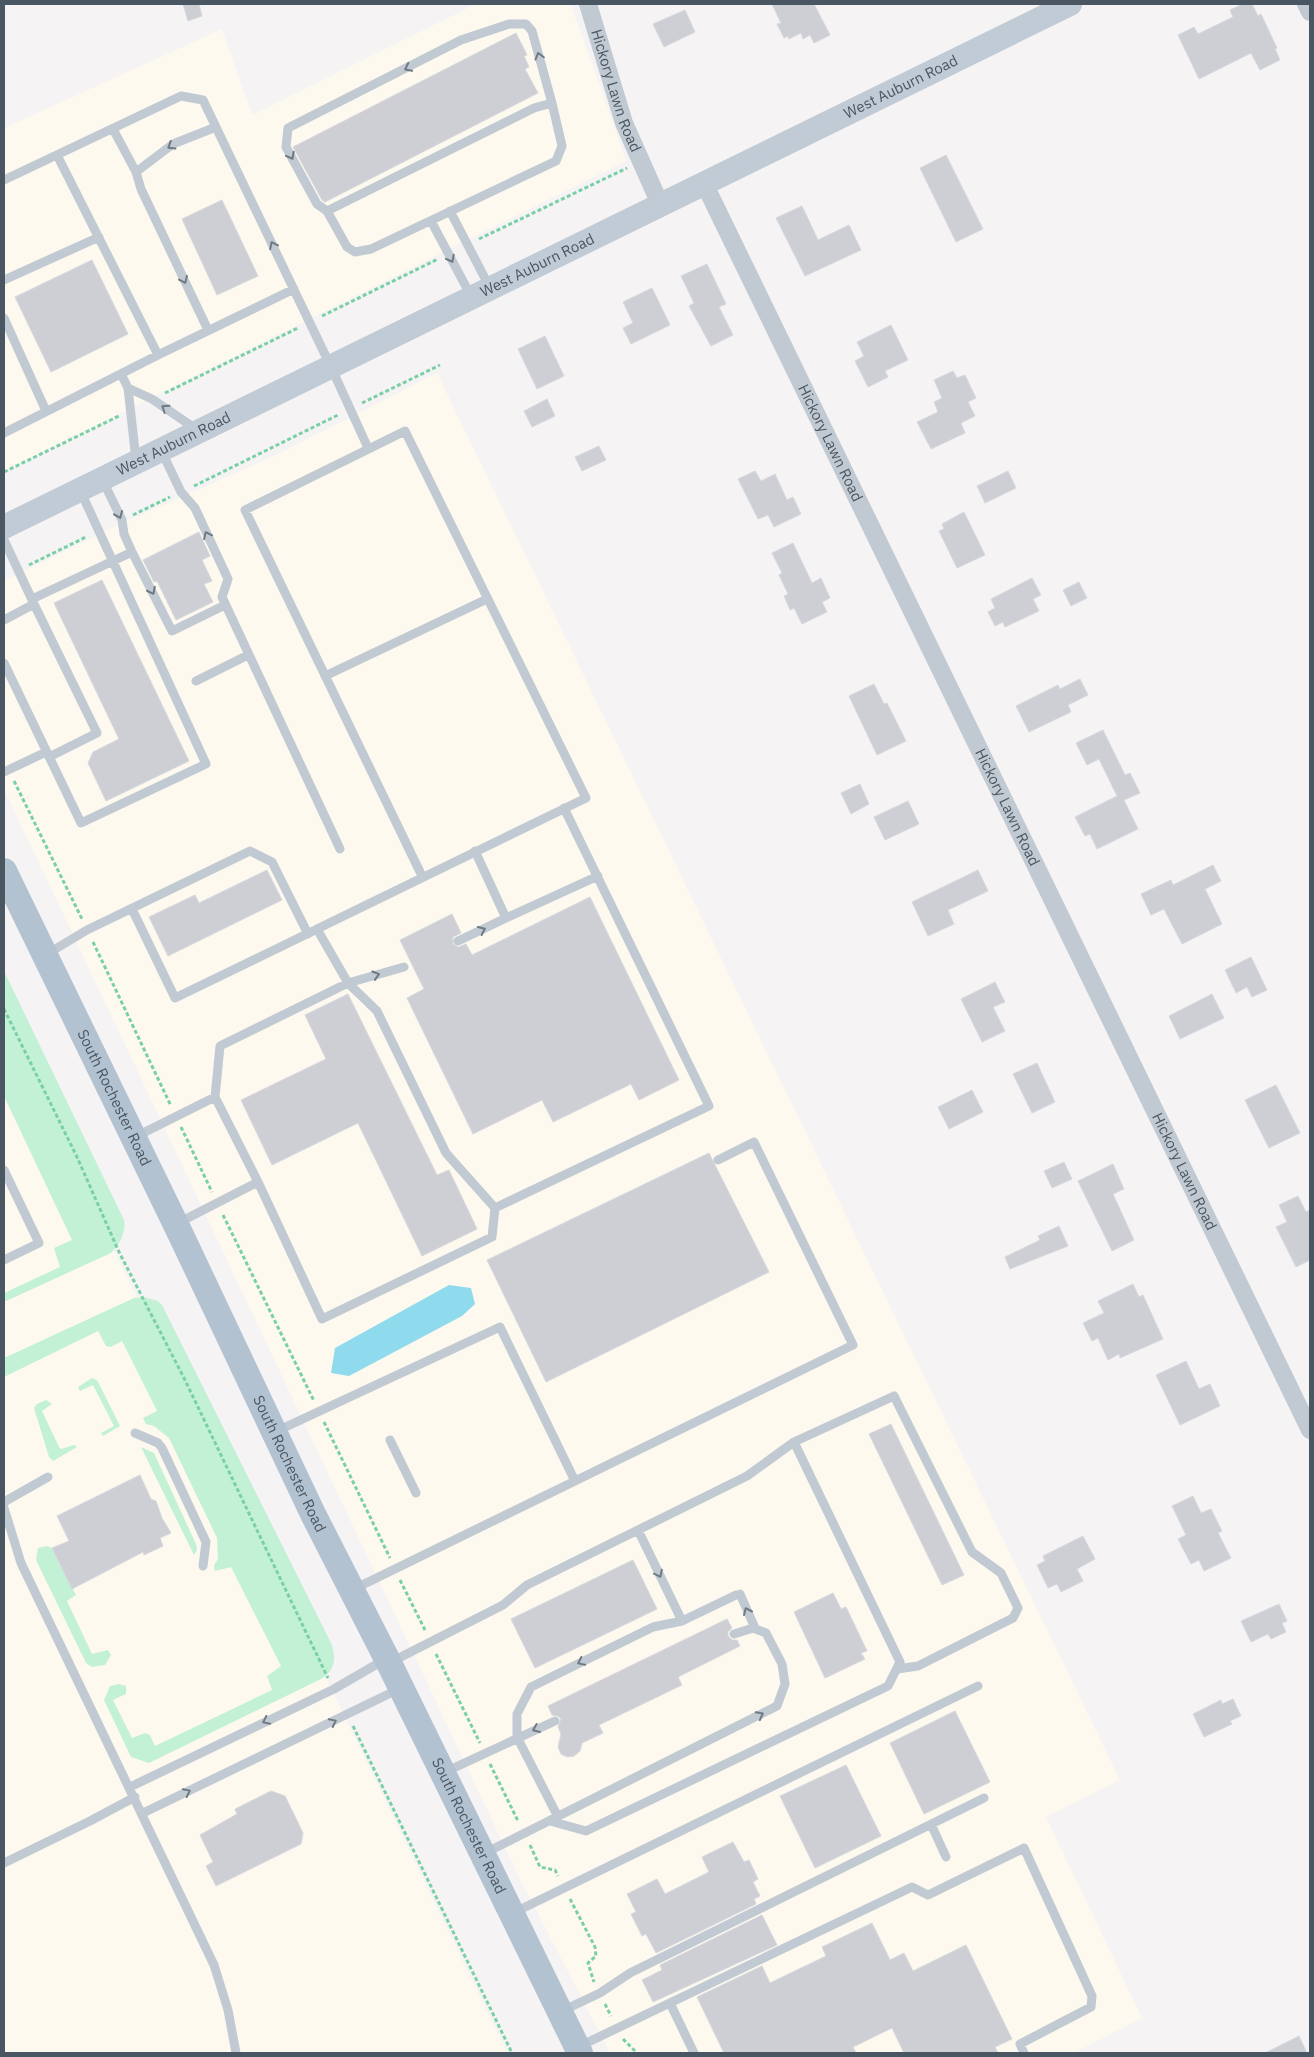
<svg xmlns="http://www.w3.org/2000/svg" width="1314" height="2057" font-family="'IBM Plex Sans',sans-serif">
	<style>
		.commercial { fill: #fdf9ef }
		.green { fill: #c3f1d5 }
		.water { fill: #90daee }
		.building { fill: #cdcfd5; stroke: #d7d9de }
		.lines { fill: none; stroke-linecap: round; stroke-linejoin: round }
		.path { stroke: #7ad0a6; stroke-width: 3; stroke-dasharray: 4 2.5; stroke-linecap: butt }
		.lane { stroke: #c1cad2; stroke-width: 9 }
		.street { stroke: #c1cad2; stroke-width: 18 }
		.secondary { stroke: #c1cbd6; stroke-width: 24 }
		.primary { stroke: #b3c2d1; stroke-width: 26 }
		.oneway { stroke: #6e7983 }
		.labels { text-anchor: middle; stroke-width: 5; stroke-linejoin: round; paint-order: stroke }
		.street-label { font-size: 15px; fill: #4a5661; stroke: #fff }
	</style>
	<rect width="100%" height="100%" fill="#f5f3f3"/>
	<!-- commercial -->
	<path class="commercial" d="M476,4H571L626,161L4,471V128L222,29L252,115Z
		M437,373L1120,1780L1046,1817L1142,2018L1074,2053H610L520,1879L4,789V581L114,527L276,455Z
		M4,1019L116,1255L325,1676L507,2053H4Z"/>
	<!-- green -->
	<path class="green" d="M4,971L124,1220C126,1233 120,1244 111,1253L4,1302V1293L60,1267L54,1248L72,1240L4,1096Z
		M143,1297L158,1301L162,1305L331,1643C337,1659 335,1670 321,1679L149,1763L131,1757L104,1700L110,1686L119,1684L126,1686V1694L113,1700L132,1738L145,1733L150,1735L155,1746L272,1690L267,1676L281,1666L231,1567L215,1571L214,1565L218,1559L217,1538L169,1438L154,1426L146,1424L143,1418L157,1411L122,1341L111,1347L106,1346L98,1331L4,1377V1358L134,1298Z
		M92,1378L97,1380L120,1426L103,1436L101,1433L114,1426L93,1385L80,1391L78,1387Z
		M46,1400L52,1404L42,1411L59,1447L61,1449L74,1445L77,1447L53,1461L49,1457L34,1408L37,1404Z
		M141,1447L154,1453L196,1544L197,1550L194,1555Z
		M47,1546L52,1548L76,1595L67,1601L92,1654L108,1650L111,1655L105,1665L92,1667L86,1663L36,1560L38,1548Z"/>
	<!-- water -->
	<path class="water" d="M449,1285L471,1288L475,1304L462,1316L349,1376L331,1373L335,1348Z"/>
	<!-- building -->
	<path class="building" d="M183,4H199L202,16L188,21Z
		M772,4H814L830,35L814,43L810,35L803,39L801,33L789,39L788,36L784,38L777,24L781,23Z
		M1243,4H1252L1258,16L1261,14L1277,48L1275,49L1280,60L1260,70L1251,53L1199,79L1178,35L1194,27L1198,34L1233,17L1230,10Z
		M685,10L695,32L664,47L653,24Z
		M516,33L527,55L524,56L529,67L525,69L538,93L325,202L322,200L293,147Z
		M946,155L983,229L956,242L920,168Z
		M222,200L258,276L217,295L182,219Z
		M802,206L818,240L849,225L861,250L805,276L776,218Z
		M92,260L128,334L51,372L15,297Z
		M707,264L726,304L719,307L733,335L711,346L689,306L694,303L681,276Z
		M652,288L670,325L631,344L623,328L633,323L623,302Z
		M891,325L908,360L885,371L888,377L868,387L855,361L864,356L857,342Z
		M545,336L564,376L537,389L518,349Z
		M953,371L957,378L965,375L976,398L968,402L975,416L961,423L965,433L931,449L917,422L938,412L934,402L942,398L934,380Z
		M547,399L555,416L532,427L524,411Z
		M599,446L606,460L582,471L575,457Z
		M755,471L761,481L775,474L787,500L793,497L801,514L774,527L768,515L758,519L738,479Z
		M1008,471L1016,488L985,503L977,486Z
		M964,512L985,555L957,568L939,531L944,529L942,524Z
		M199,532L210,556L202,560L212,581L204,584L213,602L176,620L157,581L154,582L143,560Z
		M793,543L812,583L821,578L830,598L822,602L827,612L802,624L794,608L790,610L784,596L788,594L779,575L782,573L772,553Z
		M1032,578L1041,595L1033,599L1039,611L1005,627L1003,622L995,626L988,612L995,608L991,599Z
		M102,580L189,761L106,801L88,763L93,752L119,739L54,603Z
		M1079,582L1087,598L1071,606L1063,590Z
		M1080,679L1088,695L1068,705L1071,712L1029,732L1016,706L1058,685L1060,689Z
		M874,684L884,704L887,703L906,741L877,755L849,696Z
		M1103,730L1125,775L1130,773L1140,793L1124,800L1138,829L1097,849L1090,834L1085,836L1075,817L1117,796L1099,759L1087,765L1076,743Z
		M860,784L869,804L851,814L841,793Z
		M908,801L919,824L885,840L874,817Z
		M1213,865L1221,881L1205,889L1222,924L1182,944L1164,909L1151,915L1141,894L1171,880L1173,885Z
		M267,870L282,900L168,956L149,917L195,895L199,903Z
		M978,870L988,891L948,910L954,924L928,936L912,902Z
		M590,897L679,1080L639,1100L631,1084L553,1122L542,1100L473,1134L407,998L424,989L400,940L452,914L461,933L453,937V944L458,947L466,944L472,955Z
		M1251,957L1267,990L1252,997L1247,987L1236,993L1225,970Z
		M995,982L1005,1002L993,1007L1005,1031L982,1042L961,999Z
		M348,994L437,1175L449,1170L477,1229L422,1256L358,1123L272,1165L241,1100L326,1059L305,1015Z
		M1212,994L1224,1018L1180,1039L1169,1016Z
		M1037,1063L1055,1102L1032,1113L1013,1074Z
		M1276,1085L1300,1133L1269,1148L1245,1100Z
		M972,1090L983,1112L949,1129L938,1107Z
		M709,1153L769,1272L546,1382L487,1260Z
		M1064,1162L1072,1179L1052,1188L1044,1171Z
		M1113,1164L1124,1189L1113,1194L1134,1240L1112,1251L1078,1181Z
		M1298,1196L1306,1212L1310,1210V1260L1296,1267L1276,1227L1287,1222L1279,1205Z
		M1059,1226L1068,1246L1010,1269L1005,1257L1040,1240L1038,1236Z
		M1133,1284L1139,1297L1143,1295L1163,1339L1120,1358L1119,1354L1108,1360L1098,1338L1092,1341L1083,1323L1104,1313L1098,1301Z
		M1186,1361L1199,1389L1210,1384L1220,1406L1180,1425L1156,1375Z
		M891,1424L964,1575L942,1585L869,1434Z
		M140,1475L151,1499L156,1501L162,1518L171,1533L160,1538L163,1546L144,1555L143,1552L72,1589L52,1548L69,1541L57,1516Z
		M1193,1496L1201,1513L1211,1509L1222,1531L1218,1533L1231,1558L1204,1571L1199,1560L1191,1564L1178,1539L1186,1535L1172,1506Z
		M1083,1536L1095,1559L1077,1569L1083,1581L1061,1592L1057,1584L1048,1588L1037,1565L1045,1561L1043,1556Z
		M633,1560L657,1609L535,1668L511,1619Z
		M833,1593L841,1609L846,1607L867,1651L861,1653L865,1659L825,1678L794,1612Z
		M1279,1604L1287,1621L1282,1623L1286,1632L1271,1639L1268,1634L1251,1642L1241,1621Z
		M727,1619L732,1628L728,1632V1636L732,1640H737L740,1646L678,1677L682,1685L599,1725L603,1733L582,1743L580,1751L574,1756L567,1757L561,1754L558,1747L561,1734L558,1727L561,1719L558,1716L552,1715L548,1706Z
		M1233,1699L1241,1716L1230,1721L1232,1724L1204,1737L1193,1714L1221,1700L1222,1704Z
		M955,1711L990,1782L924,1814L890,1743Z
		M846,1765L881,1836L815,1868L780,1796Z
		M271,1791L285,1796L303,1833L301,1844L216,1886L206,1866L213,1862L200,1835L237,1814L235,1809Z
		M733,1842L744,1862L749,1860L758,1879L753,1882L760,1896L754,1899L756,1904L656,1953L646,1934L642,1936L631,1914L636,1912L627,1894L657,1879L665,1894L709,1872L702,1857Z
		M762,1915L777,1945L653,2002L642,1980L662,1970L660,1965Z
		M872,1923L890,1960L904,1953L913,1971L966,1945L1012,2039L995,2047L998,2053H904L892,2028L853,2047L856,2053H724L697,1997L762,1966L770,1983L826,1956L822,1947Z
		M1299,2036L1307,2053H1265Z"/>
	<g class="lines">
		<!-- path -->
		<path class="path" d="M479,239L627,168
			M322,316L438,259
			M165,393L298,328
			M362,403L440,365
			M4,472L119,416
			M194,486L338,415
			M133,515L170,497
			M29,565L86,537
			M14,781L82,919
			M93,942L171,1106
			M4,1009L77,1157L119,1252L184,1378L328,1678
			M181,1127L212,1192
			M223,1215L314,1401
			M324,1422L390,1558
			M400,1580L425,1630
			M436,1654L480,1743
			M353,1726L512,2053
			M490,1764L518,1821
			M530,1845L540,1867L555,1870L558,1876
			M570,1899L595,1947L596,1956L588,1963L594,1982
			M605,2004L611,2016
			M623,2039L637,2053"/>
		<!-- lane -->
		<path class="lane" d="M552,103L562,146L556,161L371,249L355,252L347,247L327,211L534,108Z
			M113,129L136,172
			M57,155L158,355
			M4,180L181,96L203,100L331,367L368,448
			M327,211L317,204L286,147L288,128L461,40L509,24H526L532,31L552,103
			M450,211L490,288
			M431,221L471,296
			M4,280L99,237
			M4,318L46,411
			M208,330L141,189L136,172L173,144L216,127
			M121,374L128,388L136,460
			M128,388L152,399L196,429
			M4,433L158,355L294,289
			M161,450L181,492L195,508L228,579L222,597L340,849
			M103,481L122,520L124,534L132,552L172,631L225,605
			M4,540L34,604L4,620
			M32,599L132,552
			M34,604L97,733L49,757
			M4,663L81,823L206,764L80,490
			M325,676L487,599
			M196,681L248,655
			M4,772L46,752
			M475,851L506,918L598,876
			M132,909L175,998L313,931
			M458,941L506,918
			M47,954L87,930L250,851L272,862L308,934
			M215,1097L220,1046L348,983L404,967
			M135,1137L215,1097L258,1182L178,1223
			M4,1170L39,1243L4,1260
			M258,1182L322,1319L492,1237L495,1208L446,1153L377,1011L348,983L317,929L586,798L405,431L245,510L422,876
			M495,1208L709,1106L564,808
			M277,1431L500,1327L575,1481
			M135,1433L158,1443L162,1448L206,1542L203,1566
			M390,1440L416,1493
			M794,1442L894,1396L972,1552L1001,1573L1018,1608L1013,1618L918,1666L897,1669
			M4,1502L48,1477
			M4,1508L21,1563L214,1965L228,2010L236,2053
			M354,1589L853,1345L754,1142L718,1160
			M740,1594L755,1628
			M682,1621L736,1595
			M391,1662L503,1605L527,1585L747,1476L794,1442L900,1662L888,1686L586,1831L550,1821
			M445,1772L555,1721
			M130,1787L334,1689L384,1660
			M143,1813L399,1689
			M558,1817L517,1737V1714L531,1687L653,1627L682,1621L638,1530
			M931,1824L946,1857
			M485,1853L777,1706L785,1684L782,1664L766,1633L753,1628L734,1634
			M4,1863L90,1821L135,1797
			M513,1913L978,1686
			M670,2003L694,2053
			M562,2011L600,1993L630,1973L984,1798
			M580,2046L912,1887L928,1895L1024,1848L1092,1996L1091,2007L1020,2044L1024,2053"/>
		<!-- street -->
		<g class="street">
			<path id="s1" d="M588,4L624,123L660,204"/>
			<path d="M1306,4L1310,12"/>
			<path id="s2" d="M704,183L1310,1430"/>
		</g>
		<!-- secondary -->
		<path class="secondary" id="s3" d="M4,527L1070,4"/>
		<!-- primary -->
		<path class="primary" id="s4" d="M4,871L180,1233L313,1514L389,1663L580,2053"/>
	</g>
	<!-- one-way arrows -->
	<defs><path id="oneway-chevron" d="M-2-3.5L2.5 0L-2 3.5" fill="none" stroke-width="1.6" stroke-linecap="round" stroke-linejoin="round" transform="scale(1.25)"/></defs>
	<g class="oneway">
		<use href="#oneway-chevron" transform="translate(539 56) rotate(-105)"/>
		<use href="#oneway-chevron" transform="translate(408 68) rotate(153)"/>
		<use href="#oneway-chevron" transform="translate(171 146) rotate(148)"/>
		<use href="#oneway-chevron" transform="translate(291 156) rotate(62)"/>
		<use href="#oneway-chevron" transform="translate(273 245) rotate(-116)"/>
		<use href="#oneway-chevron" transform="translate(451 259) rotate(62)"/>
		<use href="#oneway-chevron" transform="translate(184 280) rotate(65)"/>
		<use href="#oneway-chevron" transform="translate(165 408) rotate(-146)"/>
		<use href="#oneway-chevron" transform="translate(119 515) rotate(67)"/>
		<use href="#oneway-chevron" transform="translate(207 535) rotate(-115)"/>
		<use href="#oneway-chevron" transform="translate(152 591) rotate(63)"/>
		<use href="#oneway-chevron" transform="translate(482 930) rotate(-25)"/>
		<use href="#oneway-chevron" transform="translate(376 975) rotate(-17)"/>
		<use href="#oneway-chevron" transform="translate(659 1574) rotate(64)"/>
		<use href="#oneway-chevron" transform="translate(747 1611) rotate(-114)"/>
		<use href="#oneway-chevron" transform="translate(581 1662) rotate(154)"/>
		<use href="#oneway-chevron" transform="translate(760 1715) rotate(-28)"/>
		<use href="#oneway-chevron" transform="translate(266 1721) rotate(154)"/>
		<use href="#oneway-chevron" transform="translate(333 1722) rotate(-26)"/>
		<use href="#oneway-chevron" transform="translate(536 1729) rotate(157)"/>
		<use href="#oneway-chevron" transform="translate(187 1792) rotate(-26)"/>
	</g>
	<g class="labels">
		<!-- street labels -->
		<g class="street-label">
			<text dy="5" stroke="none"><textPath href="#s3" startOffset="999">West Auburn Road</textPath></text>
			<text dy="5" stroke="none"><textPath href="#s1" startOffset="91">Hickory Lawn Road</textPath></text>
			<text dy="5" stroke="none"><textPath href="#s3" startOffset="594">West Auburn Road</textPath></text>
			<text dy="5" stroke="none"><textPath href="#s2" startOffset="289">Hickory Lawn Road</textPath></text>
			<text dy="5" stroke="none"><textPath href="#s3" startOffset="189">West Auburn Road</textPath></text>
			<text dy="5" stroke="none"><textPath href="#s2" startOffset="694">Hickory Lawn Road</textPath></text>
			<text dy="5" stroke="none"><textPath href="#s4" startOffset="252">South Rochester Road</textPath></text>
			<text dy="5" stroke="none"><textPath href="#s2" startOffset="1099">Hickory Lawn Road</textPath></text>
			<text dy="5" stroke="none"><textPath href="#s4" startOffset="658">South Rochester Road</textPath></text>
			<text dy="5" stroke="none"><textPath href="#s4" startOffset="1062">South Rochester Road</textPath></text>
		</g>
	</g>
	<!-- border -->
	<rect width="1314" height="2057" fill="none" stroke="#4a5661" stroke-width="10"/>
</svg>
